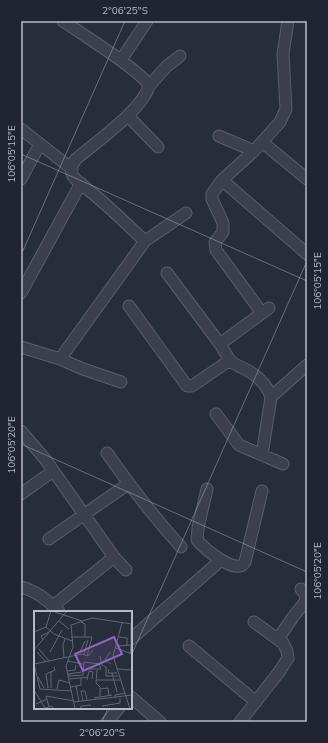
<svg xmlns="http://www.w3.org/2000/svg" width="328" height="743" font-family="Mulish,sans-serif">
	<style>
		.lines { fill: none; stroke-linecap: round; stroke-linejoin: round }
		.minor-casing { stroke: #595e6a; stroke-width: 13 }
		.minor { stroke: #3b404c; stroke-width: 11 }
		.ticks { fill: none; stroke: #b7bbc7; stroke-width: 1; stroke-opacity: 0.45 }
		.inset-road { fill: none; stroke: #616673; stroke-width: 1 }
		.view { fill: #9365c2; fill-opacity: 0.15; stroke: #9365c2; stroke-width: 2 }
		.inset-edge { fill: none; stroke: #b7bbc7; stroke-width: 2 }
		.neatline { fill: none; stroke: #b7bbc7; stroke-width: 1.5 }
		.ticks-label { font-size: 10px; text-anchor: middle; fill: #b7bbc7 }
	</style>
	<rect width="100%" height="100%" fill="#272e3b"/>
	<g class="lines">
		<defs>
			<path id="minor" d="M63,21C79,32 143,72 149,86C143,109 95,143 76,159C73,163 70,168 72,174C74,180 83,185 87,189C108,205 126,224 145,241
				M121,60L147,21
				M149,86L166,67L180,56
				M128,116L158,147
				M21,129L72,169
				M219,136L254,151
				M262,142L307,179
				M21,179L40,144
				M222,180L307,254
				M167,273L220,344L269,308
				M21,293L81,183
				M129,306L187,386H192L230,360
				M262,313L216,250L215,242L223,232V223L212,199V194L222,180L254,151L280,122L286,109L283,54L288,21
				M220,344C224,350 227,358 232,362C235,365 239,366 243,368C255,374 267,384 271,397L262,455
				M21,347L60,359L83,369L121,382
				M60,359L145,241L186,213
				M271,397L307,365
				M216,414L239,445L283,464
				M21,431L45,459L114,557L126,570
				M107,453C130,486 154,517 181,547
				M207,489L198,528L197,540C204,548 237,577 245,562L262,491
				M21,494L53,471
				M49,539L128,484
				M21,587C37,591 48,600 59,612
				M53,606L114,557
				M131,639L221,560
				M278,639L293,617L305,602L306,596L301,589
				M189,646L256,702
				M131,697L160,722
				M107,722L119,708
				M240,722L279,672L288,658L287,651L283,643L254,622"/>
		</defs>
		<!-- minor casing -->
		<use href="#minor" class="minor-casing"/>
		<!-- minor -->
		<use href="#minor" class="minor"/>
	</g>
	<!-- ticks -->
	<path class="ticks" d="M21,154L307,281M21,255L125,21M21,444L307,572M131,656L307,261M102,722L108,708"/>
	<!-- overview -->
	<g transform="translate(34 611)">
		<rect width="98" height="98" fill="#272e3b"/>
		<path class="inset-road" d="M18,0L48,10M25,10L35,18M88,12L79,45L96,98M97,13V34M12,16L17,0M0,21L12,16L20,23L38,30M37,26H51V13L47,11M51,26H58L53,45M85,26L93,27V35M9,29L7,25L15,21M83,35L97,34L96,43M82,37L98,43M5,38L15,50M0,39L33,0M3,41L12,51M16,41L28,19M46,41L51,30M76,41L71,49L77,53M50,43L54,29M66,45L68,54L72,56V65H84M30,46L29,34L31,28M33,50L49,53M0,53L48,43L54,45L59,39M0,53L6,78L38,80M75,58L74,62H83M83,58L98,59M63,59L62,72L66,76V85M33,60L41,59L42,54M78,62L83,81M34,63L48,61M34,65L49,64L50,51L65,53L67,58H55M4,66L10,77M35,68L54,66M53,69L55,60L59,61L58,68M62,69H86M42,75L45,90M37,76L47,74V67M14,77L12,63L21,59L20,56M17,77V61M23,78L25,69L36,72M66,78L74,77L75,85M0,79L11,97L18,95L19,98M60,87L78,84M81,87V84L91,82M49,90L47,80H51L53,89M40,91L98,84M2,93L13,88M68,95L86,92V87M15,96L12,85L40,90M41,98L32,55L39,36L37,14L58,7L98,13M47,98V95L57,94"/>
		<path class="view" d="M80,26L88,43L49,60L41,43Z"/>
		<rect width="98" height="98" class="inset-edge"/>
	</g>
	<!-- border -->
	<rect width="328" height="743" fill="none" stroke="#202531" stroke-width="44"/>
	<rect x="22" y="22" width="284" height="699" class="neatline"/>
	<g class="ticks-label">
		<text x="125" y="14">2°06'25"S</text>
		<text transform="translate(11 154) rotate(-90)" y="4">106°05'15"E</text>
		<text transform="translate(317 281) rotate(-90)" y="4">106°05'15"E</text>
		<text transform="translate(11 445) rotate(-90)" y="4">106°05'20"E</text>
		<text transform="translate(317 571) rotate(-90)" y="4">106°05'20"E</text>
		<text x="102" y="736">2°06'20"S</text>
	</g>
</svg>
